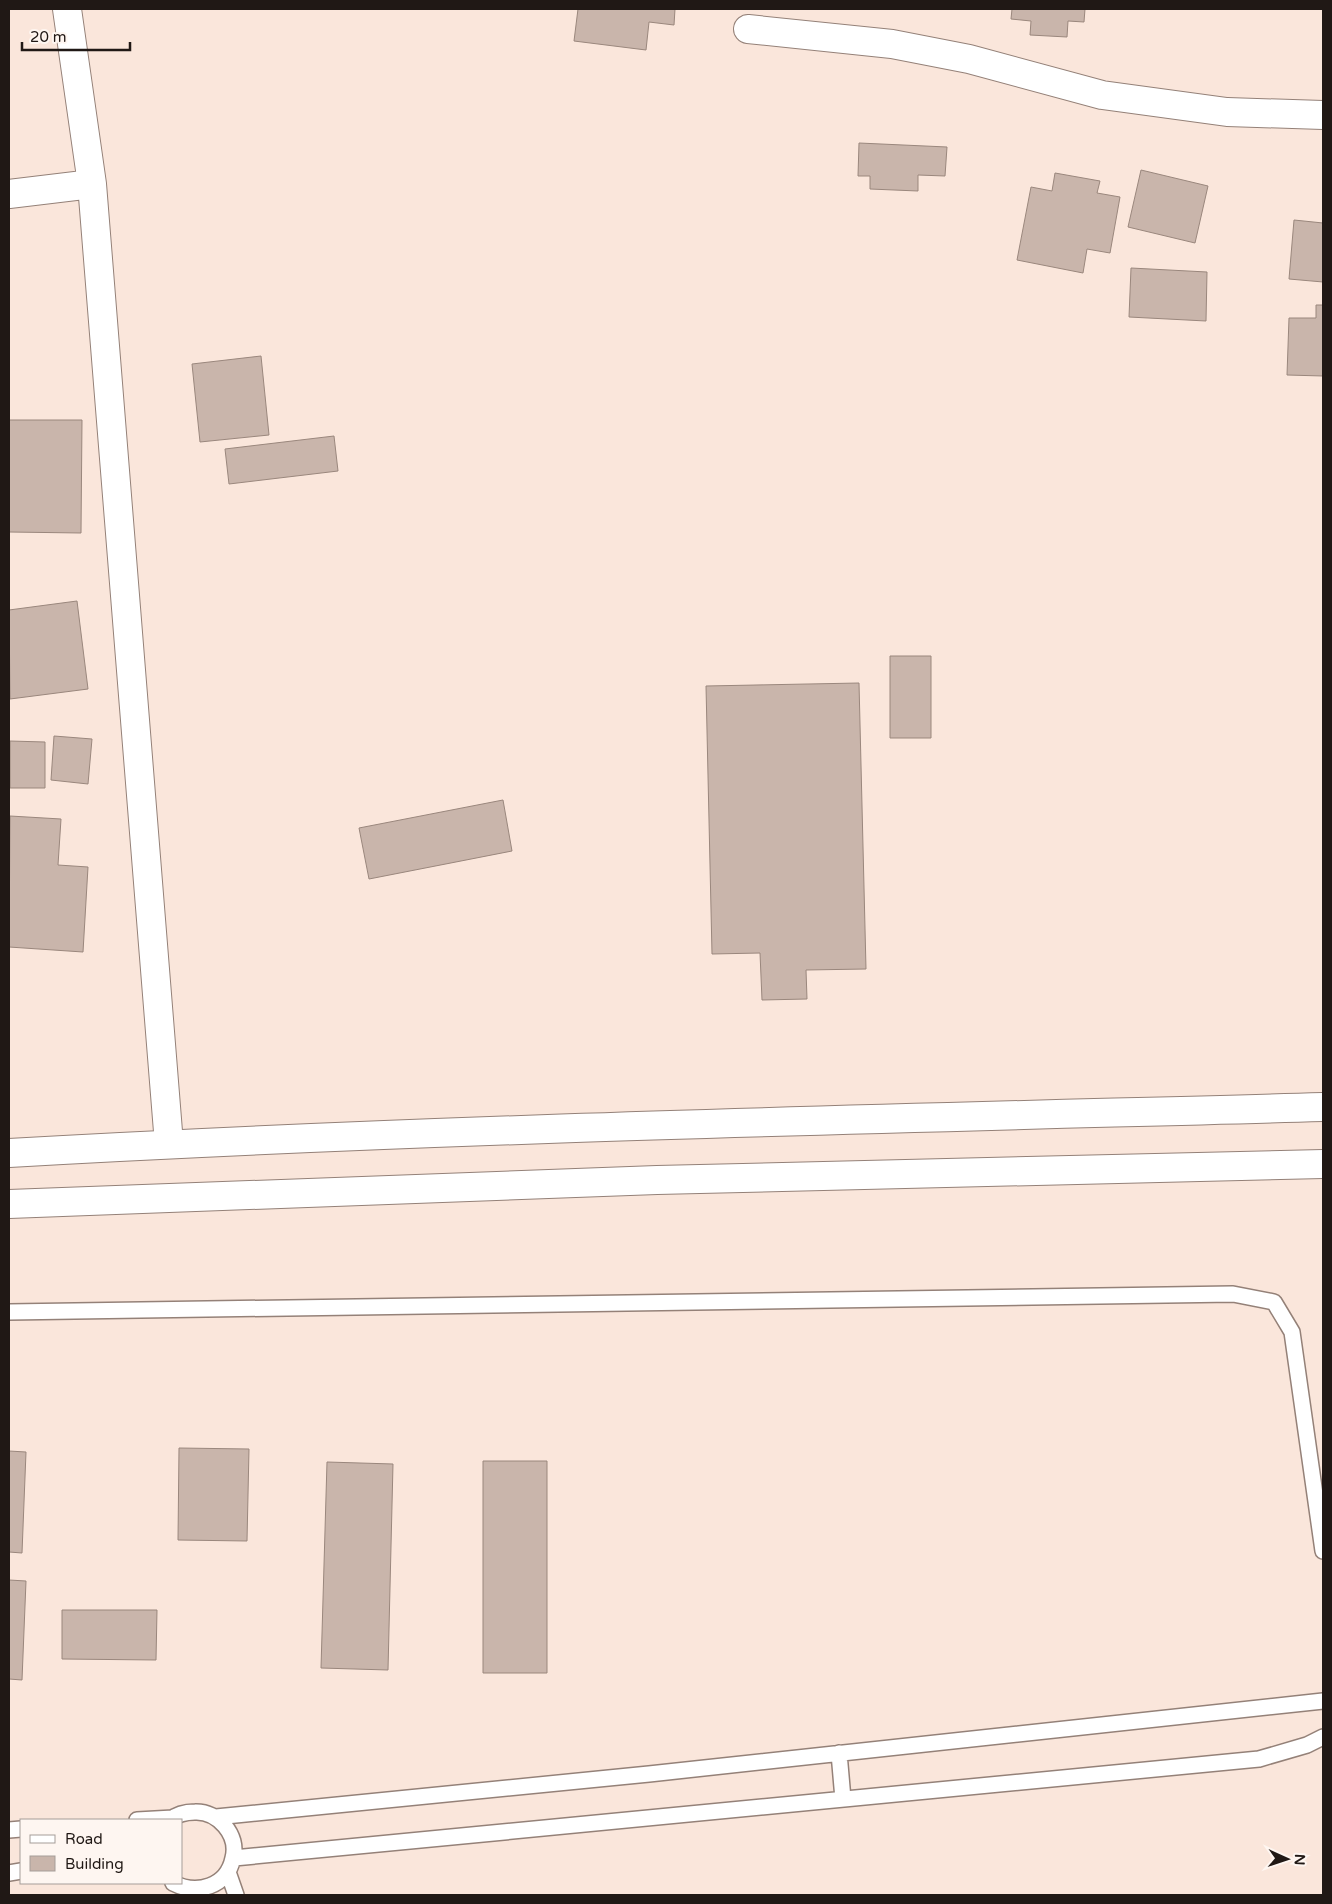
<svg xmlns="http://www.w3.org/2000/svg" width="1332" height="1904" font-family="'Varela Round',sans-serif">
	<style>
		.building { fill: #c9b5ab; stroke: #9a877d }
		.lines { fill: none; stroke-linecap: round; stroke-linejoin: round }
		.lane-casing { stroke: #948178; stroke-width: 18 }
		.street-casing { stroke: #948178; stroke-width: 30 }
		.secondary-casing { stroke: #948178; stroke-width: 30 }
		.lane { stroke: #fff; stroke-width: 15 }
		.street { stroke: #fff; stroke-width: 28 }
		.secondary { stroke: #fff; stroke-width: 28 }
	</style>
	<rect width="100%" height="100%" fill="#fae6db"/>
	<!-- building -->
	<path class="building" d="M578,9H675L674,25L649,22L646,50L574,41Z
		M1012,9H1085L1084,22L1068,21L1067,37L1030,35L1031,21L1011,19Z
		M859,143L947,147L945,176L918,175V191L870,189V176H858Z
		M1141,170L1208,186L1195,243L1128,227Z
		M1055,173L1100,181L1097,193L1120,197L1110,253L1087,249L1083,273L1017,260L1031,187L1052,191Z
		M1294,220L1323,223V282L1289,279Z
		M1131,268L1207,272L1206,321L1129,317Z
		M1316,305H1323V376L1287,375L1289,318H1316Z
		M261,356L269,435L200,442L192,364Z
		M9,420H82L81,533L9,532Z
		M334,436L338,471L229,484L225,449Z
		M77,601L88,689L10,699L9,610Z
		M890,656H931V738H890Z
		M859,683L866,969L806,970L807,999L762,1000L760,953L712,954L706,686Z
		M54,736L92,739L88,784L51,780Z
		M10,741L45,742V788H10Z
		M503,800L512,851L369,879L359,828Z
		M10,816L61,819L58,865L88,867L83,952L9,947Z
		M179,1448L249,1449L247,1541L178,1540Z
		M9,1451L26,1452L22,1553L9,1552Z
		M483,1461H547V1673H483Z
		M327,1462L393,1464L388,1670L321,1668Z
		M9,1580L26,1581L22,1680L9,1679Z
		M62,1610H157L156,1660L62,1659Z"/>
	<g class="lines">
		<defs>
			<path id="lane" d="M9,1312L1233,1294L1274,1302L1292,1332L1323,1551
				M839,1753L843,1799
				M216,1817L649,1774L1323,1701
				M137,1820L173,1818
				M170,1820C177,1814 186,1812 195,1812C218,1811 239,1835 233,1858C227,1887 197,1895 173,1883
				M9,1830L21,1829
				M234,1858L1259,1759L1307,1745L1323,1737
				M228,1872L236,1895
				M9,1873L21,1871"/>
			<path id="street" d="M67,9L92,184L169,1144
				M748,29L892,44L969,59L1102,95L1227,112L1323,115
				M9,194L92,184"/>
			<path id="secondary" d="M9,1153C446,1128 885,1119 1323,1107
				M9,1204L657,1180L1323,1164"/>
		</defs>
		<!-- lane casing -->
		<use href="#lane" class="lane-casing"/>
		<!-- street casing -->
		<use href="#street" class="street-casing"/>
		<!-- secondary casing -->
		<use href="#secondary" class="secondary-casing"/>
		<!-- lane -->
		<use href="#lane" class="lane"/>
		<!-- street -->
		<use href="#street" class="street"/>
		<!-- secondary -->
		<use href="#secondary" class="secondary"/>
	</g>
	<!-- border -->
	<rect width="1332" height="1904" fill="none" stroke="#201815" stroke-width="20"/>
	<!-- legend -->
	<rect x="20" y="1819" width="162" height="65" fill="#fef6f1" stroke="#a59d99"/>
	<rect x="30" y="1835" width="25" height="8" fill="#ffffff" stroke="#a59d99"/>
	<text x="65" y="1844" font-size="15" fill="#201815">Road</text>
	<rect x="30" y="1856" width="25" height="15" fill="#c9b5ab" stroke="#a59d99"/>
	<text x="65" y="1869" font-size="15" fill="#201815">Building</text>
	<!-- north arrow -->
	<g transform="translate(1287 1859) rotate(93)" stroke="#fef6f1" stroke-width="4" paint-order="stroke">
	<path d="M0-4L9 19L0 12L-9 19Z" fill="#201815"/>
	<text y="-8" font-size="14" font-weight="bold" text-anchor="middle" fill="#201815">N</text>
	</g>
	<!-- scale -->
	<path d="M22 42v8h108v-8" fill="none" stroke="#201815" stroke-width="2.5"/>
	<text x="30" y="42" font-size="15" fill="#201815" stroke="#fef6f1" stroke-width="4" paint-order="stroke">20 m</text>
</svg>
